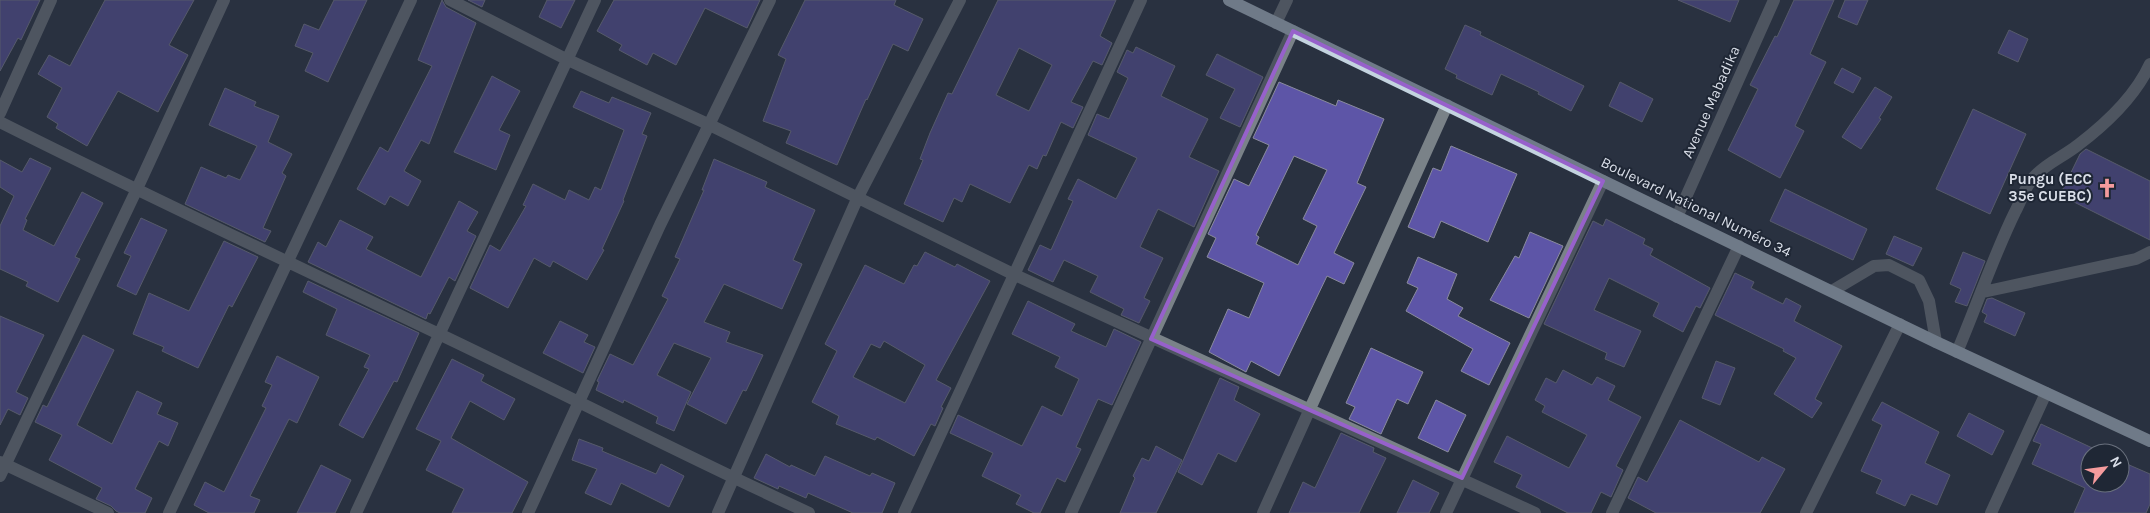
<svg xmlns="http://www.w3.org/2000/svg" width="2150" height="513" font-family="Karla,sans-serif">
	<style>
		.building { fill: #5d55a7; stroke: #8a8b9e; fill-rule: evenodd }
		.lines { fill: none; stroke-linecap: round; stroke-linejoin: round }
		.minor { stroke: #7a8288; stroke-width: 12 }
		.major { stroke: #c3d3df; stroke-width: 12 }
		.marked { fill: none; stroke: #9761cb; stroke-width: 4; stroke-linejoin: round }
		.labels { text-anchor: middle; stroke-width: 4; stroke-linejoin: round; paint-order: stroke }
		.street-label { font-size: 15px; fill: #d9dee8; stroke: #1f2735 }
		.poi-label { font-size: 15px; font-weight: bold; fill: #d9dee8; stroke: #1f2735; text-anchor: end }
	</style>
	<rect width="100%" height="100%" fill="#293140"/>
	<!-- building -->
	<path class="building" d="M0,0H40L21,40L18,38L0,71Z
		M105,0H194L169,45L188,55L158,112L118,91L87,146L56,128L58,124L47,117L62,88L38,74L49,55L70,66Z
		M334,0H367L328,82L305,71L313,53L295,46L304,24L319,30Z
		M442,0L446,7L476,23L429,144L421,140L404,171L421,181L408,206L390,196L385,205L357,189L380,147L388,152L432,66L418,60Z
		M468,0H485L482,7Z
		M547,0H575L561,28L539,17Z
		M614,0H760L747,28L705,8L676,65L653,53L647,65L619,50L622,45L597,31Z
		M805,0H896L894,5L923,19L908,51L893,44L867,100L866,99L837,165L786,143L791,131L763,121L786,59L778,55Z
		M998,0H1116L1100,36L1112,43L1102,65L1093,61L1071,102L1083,107L1073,128L1061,122L1046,156L1043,155L1037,169L1029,165L1010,203L970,184L962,202L954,198L943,222L904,204L923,160L920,159L930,133L948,93L952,94ZM1019,48L1052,65L1029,111L996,95Z
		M1678,0H1739L1730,22Z
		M1794,0H1834L1810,54L1826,62L1795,126L1804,131L1780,178L1728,150L1758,89L1750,85L1775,36L1777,37Z
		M1845,0H1868L1857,25L1838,17Z
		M1465,25L1481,32L1480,35L1584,86L1571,111L1538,94L1539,92L1501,74L1492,95L1456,78L1457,75L1445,69Z
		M2009,30L2028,39L2018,62L1998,53Z
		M1136,47L1175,66L1161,96L1208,119L1189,157L1219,171L1194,227L1158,209L1140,247L1163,258L1144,298L1150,301L1139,323L1121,315L1124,309L1090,292L1098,276L1064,260L1053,282L1028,270L1040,245L1051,250L1073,201L1068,199L1078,179L1116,199L1137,158L1088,135L1097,114L1109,119L1128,78L1117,72L1127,50L1133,53Z
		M1217,54L1263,77L1240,127L1220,118L1235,89L1206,75Z
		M1842,68L1861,78L1853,93L1834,83Z
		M492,76L520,91L499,130L510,135L496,170L454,152Z
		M1279,82L1336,106L1338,100L1384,119L1357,183L1366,187L1334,253L1354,263L1344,284L1327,276L1279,376L1251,361L1246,372L1209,352L1228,309L1249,318L1264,283L1207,257L1216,238L1208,234L1234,179L1249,186L1269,145L1253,138ZM1294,156L1327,170L1303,219L1317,226L1298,265L1256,244L1259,237L1256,235Z
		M1620,82L1653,99L1642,122L1609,106Z
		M1875,87L1892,97L1879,118L1881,119L1861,149L1842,137Z
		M225,88L256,102L254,106L279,116L268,142L292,154L282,173L286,176L263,228L271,231L265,242L185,204L201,167L226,178L228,175L240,180L257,146L209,125Z
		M581,91L609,103L612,97L651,113L642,134L647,136L623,200L624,201L602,249L604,250L587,280L553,261L550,267L534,258L508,308L470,288L490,245L500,251L526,206L523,205L533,184L565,200L569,190L589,200L595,187L601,190L624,130L573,107Z
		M1973,109L2026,134L1990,214L1936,189Z
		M1451,146L1517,174L1488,242L1441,221L1434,238L1408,227L1433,168L1441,171Z
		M2086,149L2150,181V240L2060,195L2080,154Z
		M30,158L51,168L25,219L27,220L23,230L54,246L82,192L103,203L75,257L80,259L58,302L26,286L28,282L0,269V226L14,196L0,187V160L22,172Z
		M714,159L767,182L765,187L815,210L793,260L802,264L782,309L724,284L704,322L730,332L726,342L763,355L746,391L743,390L726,424L687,404L711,358L674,343L657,375L691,392L674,431L656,423L658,417L624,400L623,403L596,390L599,382L597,381L610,354L633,365L668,299L662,296L680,259L675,257L704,190H702Z
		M1785,189L1867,229L1853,260L1770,221Z
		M459,201L478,212L467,231L476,236L455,281L449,277L430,314L428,313L426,319L308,262L318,242L326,247L340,220L373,237L366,249L421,277Z
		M141,218L167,230L136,295L117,286L131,256L124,253Z
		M1606,219L1645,239L1643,244L1653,249L1650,255L1710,288L1700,308L1696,306L1683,332L1653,316L1659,303L1609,278L1594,310L1641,331L1624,367L1605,359L1607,353L1544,324L1593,221L1603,226Z
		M1530,232L1563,246L1529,318L1490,300L1515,256L1519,258Z
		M1894,236L1922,248L1913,266L1886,254Z
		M224,241L258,257L232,307L229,305L198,368L162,351L164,347L133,334L149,293L189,311Z
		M925,252L955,267L957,264L990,281L936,380L951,388L941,407L943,408L935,426L931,424L914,456L877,437L875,440L836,424L839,416L812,402L837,351L825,344L865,265L904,284L914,265L917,266ZM884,341L925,365L905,403L853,377L871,344L880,348Z
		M1963,252L1985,261L1967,306L1955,302L1961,289L1950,284Z
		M1418,257L1457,274L1447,299L1463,308L1458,316L1510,343L1489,385L1461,371L1473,349L1406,311L1418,288L1407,283Z
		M1735,273L1754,282L1751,288L1783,304L1786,298L1801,306L1794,321L1842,346L1815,399L1822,403L1812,418L1774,394L1796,358L1783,351L1784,349L1715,315Z
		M308,281L419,333L397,382L394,381L363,438L339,425L369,369L364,367L370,355L326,335L337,309L303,292Z
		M1992,298L2025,313L2015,336L1984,322L1987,315L1982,312L1987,299Z
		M1028,301L1075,324L1071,331L1106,347L1114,329L1141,342L1112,405L1098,399L1076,447L1081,449L1065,482L1057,478L1040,513H1034L1016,504L1021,495L982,476L993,453L950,433L958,415L1022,446L1042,406L1062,416L1079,379L1055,367L1060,357L1012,334Z
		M0,316L44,335L16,392L28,398L20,415L8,409L0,425Z
		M560,321L588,335L584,342L595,347L583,373L543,353Z
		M83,335L114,350L77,425L112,444L137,391L162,403L157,414L178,423L168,446L159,441L135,489L152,498L145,513H120L116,511L111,506L96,499L102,488L49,460L62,435L35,422L43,405L47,407Z
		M1371,348L1423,372L1408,404L1397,399L1381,434L1349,419L1355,407L1346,403Z
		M277,356L319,377L297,423L289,419L250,496L260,500L254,513H209L194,505L205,482L224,492L266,408L262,406L272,385L265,382Z
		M452,359L484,375L481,381L515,399L504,420L470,401L451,438L528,482L512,513H452L464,489L426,470L441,441L416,429Z
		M1716,361L1735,368L1720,405L1702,398Z
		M1563,370L1592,385L1597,377L1615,386L1608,400L1641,417L1616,466L1623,470L1611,497L1601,492L1591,513H1568L1516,487L1522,475L1494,462L1507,436L1569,468L1587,435L1542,412L1545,406L1535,400L1546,378L1556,383Z
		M1220,378L1239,387L1234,400L1260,414L1236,462L1218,453L1202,485L1178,472Z
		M1436,400L1466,415L1448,452L1418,438Z
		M1882,402L1939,432L1925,463L1950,475L1937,505L1911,494L1905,506L1876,493L1882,480L1861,471L1882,425L1872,420Z
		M1969,413L2004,431L1992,455L1957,436Z
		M1680,420L1759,462L1762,457L1785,469L1760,513H1656L1628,498L1638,477L1647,482Z
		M2041,424L2103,453H2090V483H2120V461L2150,474V504L2146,513H2074L2085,488L2032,464L2041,444L2033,441Z
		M1341,433L1374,448L1373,452L1386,458L1359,513H1289L1303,482L1315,488Z
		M579,439L603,448L602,451L656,474L661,464L684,476L669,507L621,483L611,505L585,493L597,469L572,460Z
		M1156,446L1182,460L1156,513H1120L1135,478L1133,476L1142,458L1149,461Z
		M766,454L790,467L791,465L815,476L825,456L870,476L872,473L895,483L882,513H853L808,493L806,498L779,486L778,489L754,478Z
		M321,465L351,480L335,513H297Z
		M1413,480L1439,493L1429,513H1397Z"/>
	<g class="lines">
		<!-- minor -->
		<path class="minor" d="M450,0L566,59L710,125L1015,275L1535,513
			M1276,23L1287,0
			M0,113L51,0
			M0,122C145,195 293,264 439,334C563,393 685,456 809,513
			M1677,217L1774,0
			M1832,291L1874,266L1889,265L1919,280L1929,301L1936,342
			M1983,292L2136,259L2150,252
			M1957,352C1977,305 1993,257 2015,212C2021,201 2025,187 2033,178C2046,163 2063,157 2078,145C2107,123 2135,97 2150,64
			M0,462L108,513
			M0,476L136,191L224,0
			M169,513L411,0
			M356,513L595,0
			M528,513L660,225L770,0
			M718,513L858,197L960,0
			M904,513L1141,0
			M1071,513L1293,31
			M1263,513L1447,105
			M1446,513L1603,181
			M1612,513L1739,246
			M1806,513L1900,324
			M1991,513L2046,393"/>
		<!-- major -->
		<path class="major" d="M1229,0L1936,342L2150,441"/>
	</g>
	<!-- marked area -->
	<path d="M0 0H2150V513H0ZM1293,31L1603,181L1462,478L1151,339Z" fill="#293140" fill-opacity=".55" fill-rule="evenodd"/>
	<path class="marked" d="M1293,31L1603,181L1462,478L1151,339Z"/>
	<!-- icons -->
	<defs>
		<symbol id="church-bare" viewBox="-9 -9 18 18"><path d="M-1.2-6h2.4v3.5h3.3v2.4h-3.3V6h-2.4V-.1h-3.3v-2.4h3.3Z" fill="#f59b9d" stroke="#1f2735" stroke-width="2.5" paint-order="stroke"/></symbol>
	</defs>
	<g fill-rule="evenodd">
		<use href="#church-bare" x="2093" y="174" width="28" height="28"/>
	</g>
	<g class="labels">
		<!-- street labels -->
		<g class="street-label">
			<text transform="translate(1711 102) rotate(-66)" y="5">Avenue Mabadika</text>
			<text transform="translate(1696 207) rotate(26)" y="5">Boulevard National Numéro 34</text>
		</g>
		<!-- poi labels -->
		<g class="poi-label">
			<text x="2092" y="184">Pungu (ECC<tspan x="2092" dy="17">35e CUEBC)</tspan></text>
		</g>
	</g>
	<!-- north arrow -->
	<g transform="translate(2105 468) rotate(61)"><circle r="24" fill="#1f2735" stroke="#69707d"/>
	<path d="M0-4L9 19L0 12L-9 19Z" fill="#f59b9d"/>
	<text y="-8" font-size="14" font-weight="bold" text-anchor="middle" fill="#d9dee8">N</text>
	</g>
</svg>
